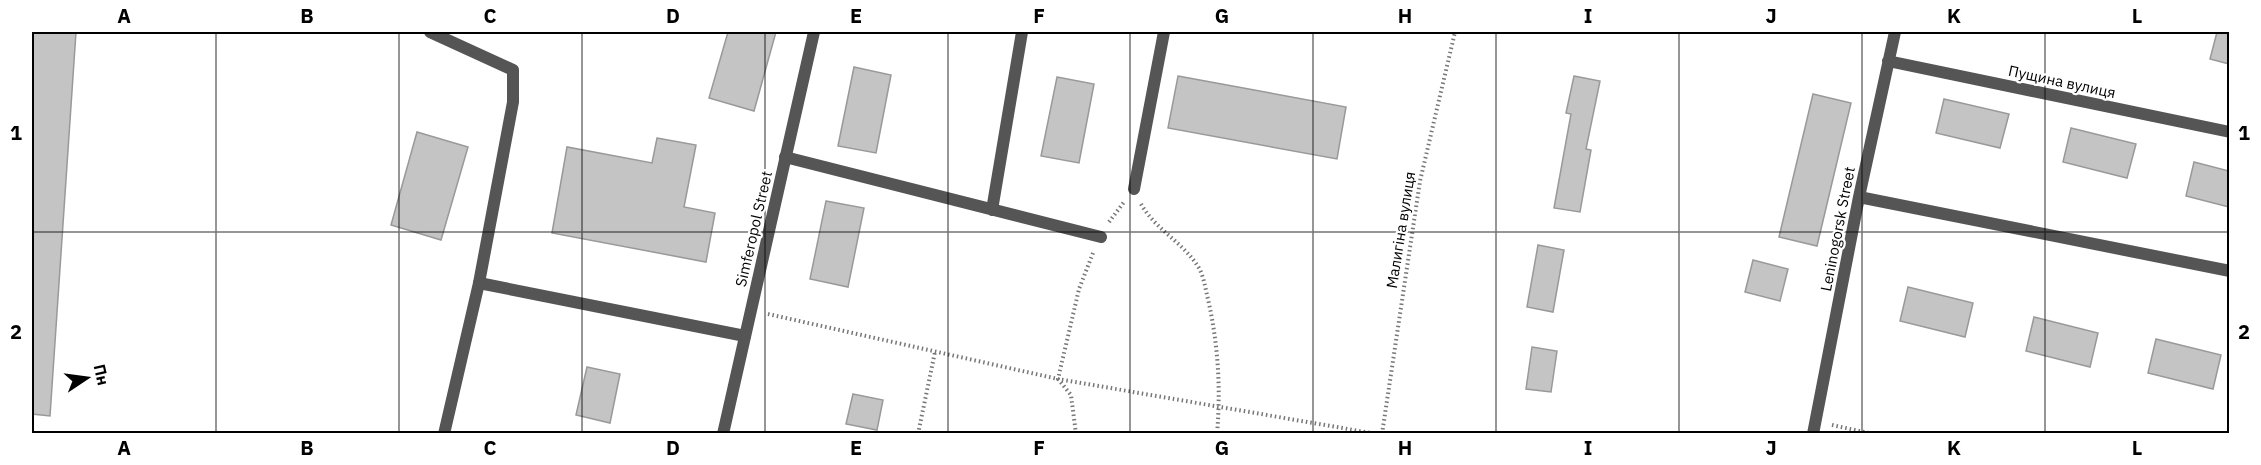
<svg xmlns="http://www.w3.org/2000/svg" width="2261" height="465" font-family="'IBM Plex Sans',sans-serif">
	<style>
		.building { fill: #c4c4c4; stroke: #999; stroke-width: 1.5 }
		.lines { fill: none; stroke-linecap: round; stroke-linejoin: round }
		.path { stroke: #777; stroke-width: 4; stroke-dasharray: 1.5 3; stroke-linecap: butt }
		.service { stroke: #555; stroke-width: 12 }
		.minor { stroke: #555; stroke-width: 12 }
		.tertiary { stroke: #555; stroke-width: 12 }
		.grid { fill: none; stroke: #000; stroke-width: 1.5; stroke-opacity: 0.55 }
		.labels { text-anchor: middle; stroke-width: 4.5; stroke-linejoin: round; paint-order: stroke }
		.street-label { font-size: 15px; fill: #000; stroke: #fff }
		.neatline { fill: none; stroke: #000; stroke-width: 2 }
		.grid-label { font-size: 20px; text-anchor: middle; font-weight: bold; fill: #000 }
	</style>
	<rect width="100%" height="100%" fill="#fff"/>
	<!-- building -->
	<path class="building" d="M32,32H76L50,416L32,414Z
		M728,32H776L754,111L709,98Z
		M2217,32H2229V64L2210,59Z
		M854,67L891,75L876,153L838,146Z
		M1178,76L1346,107L1337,159L1168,128Z
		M1574,76L1600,81L1586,149L1591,150L1580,212L1554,208L1571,114L1566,113Z
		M1057,77L1094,84L1079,163L1041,156Z
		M1813,94L1851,103L1817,246L1779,237Z
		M1944,99L2009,114L2000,148L1936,133Z
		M2071,128L2136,144L2127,178L2063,162Z
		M417,132L468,147L441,240L391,225Z
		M657,138L696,145L684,207L715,213L706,262L552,233L567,147L652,163Z
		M2194,162L2229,171V207L2186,196Z
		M826,201L864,208L848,287L810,279Z
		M1538,245L1564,250L1553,312L1527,307Z
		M1753,260L1788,269L1780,301L1745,292Z
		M1908,287L1973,303L1965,337L1900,321Z
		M2034,317L2098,333L2090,367L2026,351Z
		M2156,339L2221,355L2213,389L2148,373Z
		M1532,347L1557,351L1551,392L1526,389Z
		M587,367L620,374L610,423L576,415Z
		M853,394L883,400L877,430L846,424Z"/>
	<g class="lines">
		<!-- path -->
		<path class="path" d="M1141,204C1155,229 1181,241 1197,265C1203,273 1205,286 1207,295C1218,341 1221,387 1217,434
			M1109,222L1124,202
			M1093,253L1079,289L1058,379L1377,434
			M768,314L1058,379L1071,395L1076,434
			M1832,425L1873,434
			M918,434L935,352
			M1382,434L1420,181L1455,32"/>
		<!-- service -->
		<path class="service" d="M479,283L745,336"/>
		<!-- minor -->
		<path class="minor" d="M430,32L513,70V102L479,283L444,434
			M1888,61L2230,132
			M785,157L1101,237
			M1134,189L1164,32
			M1859,197L2230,271
			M992,210L1022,32
			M1813,434L1859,197L1895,32"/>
		<!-- tertiary -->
		<path class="tertiary" d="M723,434L814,32"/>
	</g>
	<!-- grid -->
	<path class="grid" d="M216,32V434M399,32V434M582,32V434M765,32V434M948,32V434M1130,32V434M1313,32V434M1496,32V434M1679,32V434M1862,32V434M2045,32V434M32,232H2230"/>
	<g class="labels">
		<!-- street labels -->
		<g class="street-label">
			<text transform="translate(2062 82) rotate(12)" y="5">Пущина вулиця</text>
			<text transform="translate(754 229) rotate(-77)" y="5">Simferopol Street</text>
			<text transform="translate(1838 229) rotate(-79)" y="5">Leninogorsk Street</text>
			<text transform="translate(1401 230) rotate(-81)" y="5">Малигіна вулиця</text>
		</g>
	</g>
	<!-- border -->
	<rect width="2261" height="465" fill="none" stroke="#ffffff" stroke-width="66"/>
	<!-- north arrow -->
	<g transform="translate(87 378) rotate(77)" stroke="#ffffff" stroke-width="4.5" paint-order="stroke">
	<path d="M0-4.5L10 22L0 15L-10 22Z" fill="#000000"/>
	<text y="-9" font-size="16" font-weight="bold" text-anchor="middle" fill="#000000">Пн</text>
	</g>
	<rect x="33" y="33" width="2195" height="399" class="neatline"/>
	<g class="grid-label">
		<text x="124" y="23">A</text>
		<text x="307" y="23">B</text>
		<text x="490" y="23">C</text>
		<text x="673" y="23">D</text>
		<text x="856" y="23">E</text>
		<text x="1039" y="23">F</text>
		<text x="1222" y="23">G</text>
		<text x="1405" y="23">H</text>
		<text x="1588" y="23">I</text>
		<text x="1771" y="23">J</text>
		<text x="1954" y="23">K</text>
		<text x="2137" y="23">L</text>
		<text x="16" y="140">1</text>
		<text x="2244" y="140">1</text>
		<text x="16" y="339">2</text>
		<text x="2244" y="339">2</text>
		<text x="124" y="455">A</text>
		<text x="307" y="455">B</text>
		<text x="490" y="455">C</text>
		<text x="673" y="455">D</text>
		<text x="856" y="455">E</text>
		<text x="1039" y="455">F</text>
		<text x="1222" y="455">G</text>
		<text x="1405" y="455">H</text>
		<text x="1588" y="455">I</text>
		<text x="1771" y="455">J</text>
		<text x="1954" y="455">K</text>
		<text x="2137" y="455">L</text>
	</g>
</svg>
